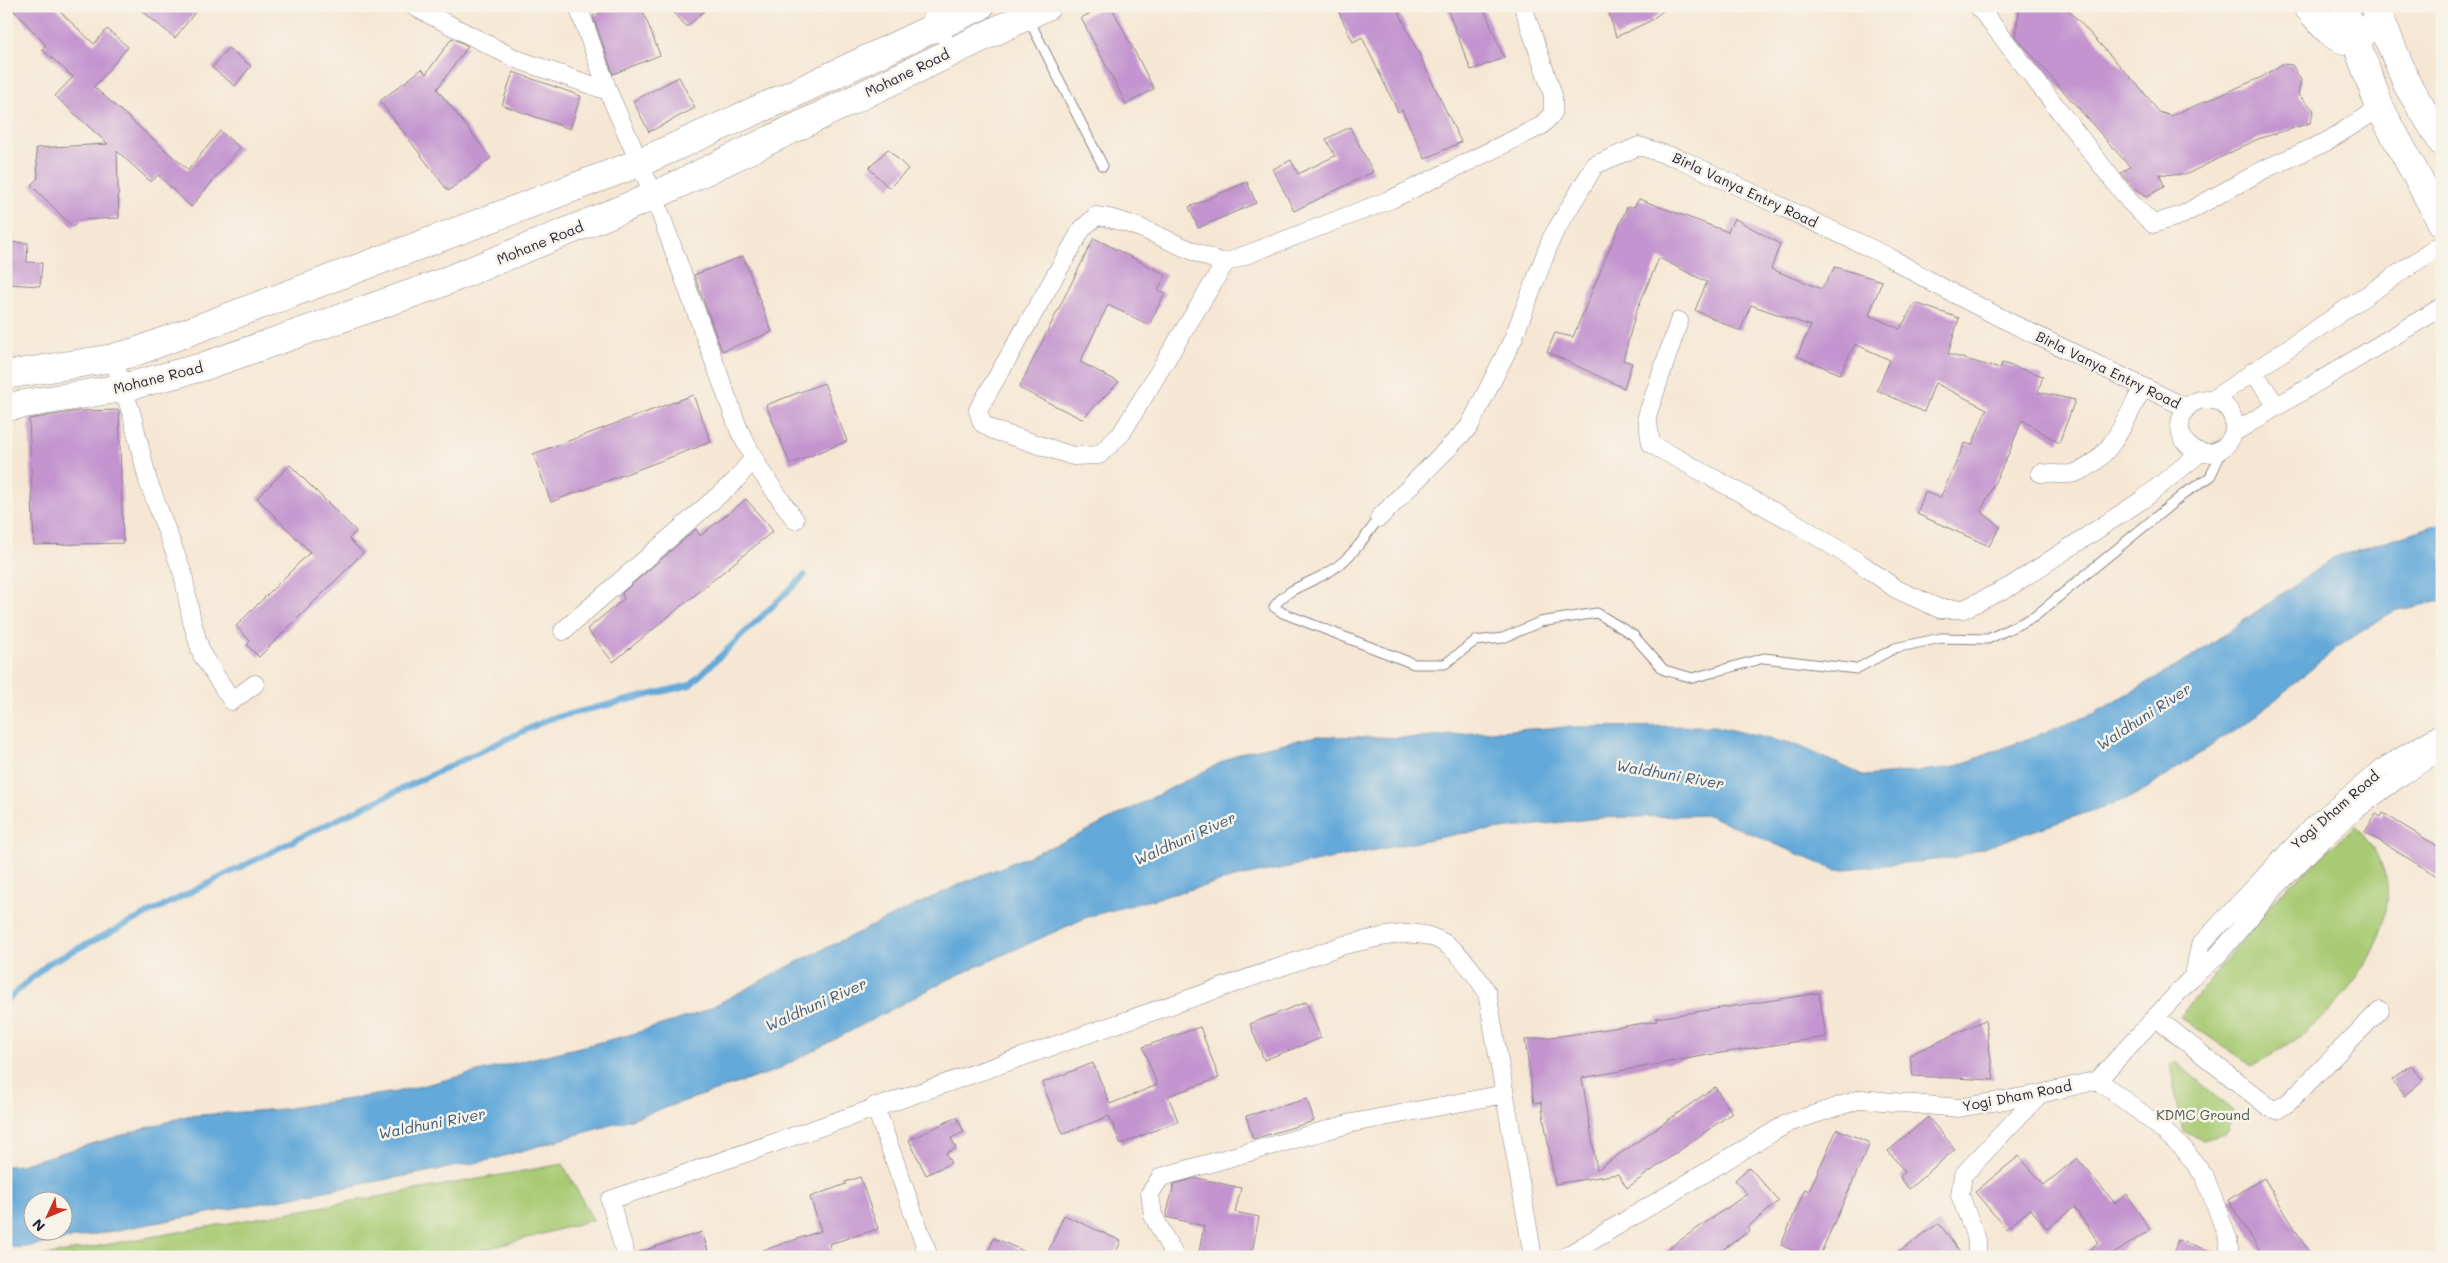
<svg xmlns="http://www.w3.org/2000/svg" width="2448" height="1263" font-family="Mali,sans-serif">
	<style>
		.green { fill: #a9cb74; stroke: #667658 }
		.water { fill: #63a9d9; stroke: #42668a; fill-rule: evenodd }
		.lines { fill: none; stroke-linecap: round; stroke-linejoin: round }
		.stream { stroke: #63a9d9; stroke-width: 6 }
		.building { fill: #c394cf }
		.lane-casing { stroke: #8c8488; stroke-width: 11 }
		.street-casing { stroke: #8c8488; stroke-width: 19 }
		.primary-casing { stroke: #8c8488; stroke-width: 29 }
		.highway-casing { stroke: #8c8488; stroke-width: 29 }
		.lane { stroke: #fff; stroke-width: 9 }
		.street { stroke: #fff; stroke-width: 18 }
		.primary { stroke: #fff; stroke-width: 28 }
		.highway { stroke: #fff; stroke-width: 28 }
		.labels { text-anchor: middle; stroke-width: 5; stroke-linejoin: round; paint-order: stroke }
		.street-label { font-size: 14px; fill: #22223b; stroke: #f7f3e8 }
		.park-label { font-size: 14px; fill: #4a554c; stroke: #f7f3e8 }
		.water-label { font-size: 15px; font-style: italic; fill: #3c587a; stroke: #f7f3e8 }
	</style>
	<rect width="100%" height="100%" fill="#f7f3e8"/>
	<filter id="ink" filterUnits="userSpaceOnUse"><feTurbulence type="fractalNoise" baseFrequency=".02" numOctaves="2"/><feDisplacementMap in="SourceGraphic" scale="10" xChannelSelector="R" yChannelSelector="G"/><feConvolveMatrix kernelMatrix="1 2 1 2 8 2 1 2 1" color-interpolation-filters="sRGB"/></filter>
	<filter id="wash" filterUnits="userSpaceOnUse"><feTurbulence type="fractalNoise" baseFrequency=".0096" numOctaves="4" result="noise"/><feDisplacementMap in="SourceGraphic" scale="20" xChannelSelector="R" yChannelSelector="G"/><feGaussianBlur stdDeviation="1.12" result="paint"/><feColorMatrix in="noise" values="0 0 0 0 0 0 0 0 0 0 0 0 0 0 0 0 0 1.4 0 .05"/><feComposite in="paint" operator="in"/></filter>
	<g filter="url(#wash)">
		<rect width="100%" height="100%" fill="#f6e7d4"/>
		<!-- green -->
		<path class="green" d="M2356,825C2365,839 2381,857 2385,874C2400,934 2342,1008 2295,1040C2282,1050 2267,1057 2252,1066L2180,1017L2277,897Z
			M2176,1062L2235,1112L2227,1133L2202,1140L2183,1131L2170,1066Z
			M563,1164L593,1220L458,1257H37Z"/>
		<!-- water -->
		<path class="water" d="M2442,523V601L2393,611L2336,648L2255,717L2135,796L1954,858L1835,870L1708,815L1599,818L1457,834L1238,877L1090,916L947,980L775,1071L628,1120L490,1160L33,1246L6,1248V1166L20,1165L187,1116L282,1109L396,1092L629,1035L700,1013L805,958L958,885L1077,836L1240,753L1316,736L1420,738L1496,731L1567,727L1714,726L1799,746L1865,776L1951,768L2093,714L2189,659L2333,558ZM32,1200H62V1230H32Z"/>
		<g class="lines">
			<!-- stream -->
			<path class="stream" d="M6,1001L49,963L313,831L549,719L690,685L805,575"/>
		</g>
		<g id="blocks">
			<!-- building -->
			<path class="building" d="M10,6H54L94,44L107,29L128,47L94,87L188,170L220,131L240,148L191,207L158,175L151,182L117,151L119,218L80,220L73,227L31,185L38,178L36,148L108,144L55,96L73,77L42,49L46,45Z
				M136,6H200L175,38Z
				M616,6H641L660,55L613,74L593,16Z
				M668,6H709L687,27Z
				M1105,6H1111L1154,89L1126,104L1081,18Z
				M1336,6H1396L1461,142L1425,159L1402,110L1398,112L1362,37L1353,42Z
				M1446,6H1483L1504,58L1471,70Z
				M1607,6H1669L1650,21L1616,37Z
				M2020,6H2065L2142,90L2159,112L2171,116L2262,77L2282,64L2292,65L2301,80L2298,94L2314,110L2310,123L2258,139L2185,175L2160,174L2164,187L2147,196L2133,188L2121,173L2130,167L2015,36Z
				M452,38L468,46L437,89L491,158L448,191L380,101L422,69L426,74Z
				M228,48L251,66L235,86L212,68Z
				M513,72L581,96L570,129L502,105Z
				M679,77L695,108L649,132L633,101Z
				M1350,127L1373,172L1294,211L1273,169L1291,160L1298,174L1335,156L1326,139Z
				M888,149L908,169L889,188L869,168Z
				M1247,182L1256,203L1198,228L1189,207Z
				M1639,199L1728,232L1734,218L1780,244L1771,269L1822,289L1835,267L1882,281L1869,315L1900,329L1915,303L1959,318L1948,354L2000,369L2002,363L2043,376L2038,392L2075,400L2059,443L2022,420L2009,453L1981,511L2000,527L1989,546L1917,514L1925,492L1940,498L1965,443L1972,445L1987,409L1935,383L1924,412L1877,390L1890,360L1855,344L1840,374L1797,356L1811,326L1751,305L1740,331L1695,310L1707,282L1659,258L1636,312L1623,360L1632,363L1624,388L1547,352L1555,333L1573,337L1627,207H1634Z
				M1094,238L1166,275L1158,290L1165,293L1149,325L1108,305L1080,362L1119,382L1082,419L1019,388Z
				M6,242L28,243L27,262L42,263L40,286L6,284Z
				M743,256L772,332L722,351L694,275Z
				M824,383L847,441L790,464L766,405Z
				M693,395L711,442L551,502L533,454Z
				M119,410L123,543L34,545L29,419L79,411Z
				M290,465L356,531L349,539L363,553L259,657L247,645L250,641L236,626L310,552L257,498Z
				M746,499L773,531L613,662L587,629L624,599L622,593L696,529L700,536Z
				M2383,813L2442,849V879L2365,832L2376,814L2381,817Z
				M1819,993L1826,1037L1708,1055L1582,1078L1597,1170L1715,1087L1732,1113L1627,1188L1618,1174L1555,1184L1541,1102L1534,1103L1525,1040L1569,1035L1657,1021L1656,1018Z
				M1306,1002L1321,1038L1264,1060L1250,1024Z
				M1985,1020L1994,1080L1913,1076L1910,1055Z
				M1200,1027L1219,1078L1168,1096L1178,1121L1121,1144L1109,1116L1063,1134L1042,1083L1093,1063L1110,1104L1157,1085L1143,1047Z
				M2411,1065L2423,1080L2404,1096L2392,1080Z
				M1307,1099L1314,1121L1253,1139L1246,1116Z
				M957,1117L964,1132L951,1138L956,1148L946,1153L951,1163L926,1175L909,1140Z
				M1928,1117L1955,1149L1909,1189L1900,1177L1905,1172L1888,1151Z
				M1837,1129L1870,1143L1819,1257H1808L1781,1245L1805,1189L1809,1191Z
				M2019,1156L2044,1185L2077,1158L2115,1203L2127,1194L2150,1230L2109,1257H2078L2099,1243L2074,1207L2047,1229L2031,1209L2006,1229L1975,1192Z
				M1749,1167L1779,1201L1748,1227L1750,1231L1712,1257H1656L1747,1194L1735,1180Z
				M860,1177L878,1229L829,1244L833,1257H753L752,1254L821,1231L810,1197L846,1184L845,1182Z
				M1197,1178L1241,1188L1235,1212L1259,1217L1251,1257H1198L1204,1226L1166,1217L1174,1184Z
				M2264,1178L2312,1257H2264L2228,1200Z
				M1064,1215L1121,1241L1114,1257H1046Z
				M1939,1223L1963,1257H1891Z
				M702,1232L710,1257H636V1253Z
				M994,1238L1037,1257H986Z
				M2178,1240L2219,1254V1257H2172Z"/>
		</g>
	</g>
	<g filter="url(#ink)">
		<use href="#blocks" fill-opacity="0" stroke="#8c8488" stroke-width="1"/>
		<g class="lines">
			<defs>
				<path id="lane" d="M1028,18L1103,166
					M1379,518C1366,536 1351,558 1332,570C1313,583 1287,587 1274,607L1283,613L1414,664H1445L1475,641L1503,638L1540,622L1597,613L1633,635L1664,670L1693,678L1764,658L1856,669L1895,648L1941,638L1988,639L2034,617L2185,493L2210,477L2224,447"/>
				<path id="street" d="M413,6L516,59L608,91
					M578,6L608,91L654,196L739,430L760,470L795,520
					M929,6L943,35
					M1978,6L2130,202L2153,224L2182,215L2265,169L2326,142L2380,108
					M1225,263L1121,434L1099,455L1073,456L993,430L982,423L978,410L1082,229L1096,216C1137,220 1183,251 1225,263L1392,199L1541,126L1553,113V95L1523,6
					M1679,321L1647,416L1651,444L1797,524L1860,563L1896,589L1940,609H1964L2011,586L2142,500L2201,452
					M113,358L132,415L148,481L183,574L192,622L202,655L232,701L255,684
					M2253,371L2276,405
					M2180 426a27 27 0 1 1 54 0a27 27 0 1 1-54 0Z
					M2212,400L2442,244
					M2233,433L2442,307
					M2040,473C2050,473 2065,476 2075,473C2111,461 2126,418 2143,387
					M1379,518L1469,427L1513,339L1552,237L1595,165L1639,146L1680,159L1889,257L1935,284L2003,319L2187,408
					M563,631L735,481L753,459
					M2194,975L2200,945L2312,826L2382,768L2442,732
					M2155,1017L2270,1108L2277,1110L2289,1102L2380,1010
					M2098,1080L2157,1125L2183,1148L2205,1177L2228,1239L2230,1257
					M875,1106L929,1257
					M626,1257L610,1200L1344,945C1419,928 1442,921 1487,992L1533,1257
					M1175,1257L1153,1215L1150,1193L1161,1177L1352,1123L1505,1094
					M1565,1257L1788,1123L1861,1099L1958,1108L2040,1094L2098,1080L2194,975L2216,957L2275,888L2317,845L2356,810L2402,776L2442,751
					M1977,1257V1240L1960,1195L1963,1175L2040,1094"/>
				<path id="primary" d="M2307,6C2318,18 2335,46 2354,39C2363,35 2372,25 2380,19
					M6,375L113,358L135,352L639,163L795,93L980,6
					M6,407L122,388L202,367L436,285L654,196L1047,6"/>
				<path id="highway" d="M2343,6L2380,108L2442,223
					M2375,6L2408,86L2442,142"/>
			</defs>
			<!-- lane casing -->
			<use href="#lane" class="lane-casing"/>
			<!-- street casing -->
			<use href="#street" class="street-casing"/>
			<!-- primary casing -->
			<use href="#primary" class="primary-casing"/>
			<!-- highway casing -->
			<use href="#highway" class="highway-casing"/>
			<!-- lane -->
			<use href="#lane" class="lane"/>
			<!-- street -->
			<use href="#street" class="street"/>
			<!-- primary -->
			<use href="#primary" class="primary"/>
			<!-- highway -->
			<use href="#highway" class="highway"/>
		</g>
	</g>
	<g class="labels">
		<!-- street labels -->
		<g class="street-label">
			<text transform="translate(907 73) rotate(-26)" y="5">Mohane Road</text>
			<text transform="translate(1745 190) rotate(25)" y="5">Birla Vanya Entry Road</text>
			<text transform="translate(540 243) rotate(-22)" y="5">Mohane Road</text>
			<text transform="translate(2108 370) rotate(26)" y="5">Birla Vanya Entry Road</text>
			<text transform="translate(158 378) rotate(-14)" y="5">Mohane Road</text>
			<text transform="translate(2335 810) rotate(-41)" y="5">Yogi Dham Road</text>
			<text transform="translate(2017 1096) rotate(-11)" y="5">Yogi Dham Road</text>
		</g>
		<!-- park labels -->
		<g class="park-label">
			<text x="2203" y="1120">KDMC Ground</text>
		</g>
		<!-- water labels -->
		<g class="water-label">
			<text transform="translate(2144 717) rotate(-33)" y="5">Waldhuni River</text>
			<text transform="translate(1670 775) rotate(10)" y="5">Waldhuni River</text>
			<text transform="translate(1185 839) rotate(-24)" y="5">Waldhuni River</text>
			<text transform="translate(816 1005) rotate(-24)" y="5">Waldhuni River</text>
			<text transform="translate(432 1124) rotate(-11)" y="5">Waldhuni River</text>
		</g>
	</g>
	<!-- margin -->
	<rect width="2448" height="1263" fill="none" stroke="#f7f3e8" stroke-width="25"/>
	<!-- north arrow -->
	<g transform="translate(48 1216) rotate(226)"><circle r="24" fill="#f7f3e8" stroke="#a29fa3"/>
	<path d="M0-4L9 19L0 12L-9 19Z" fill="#c8321e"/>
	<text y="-8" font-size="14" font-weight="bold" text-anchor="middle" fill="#22223b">N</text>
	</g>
</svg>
